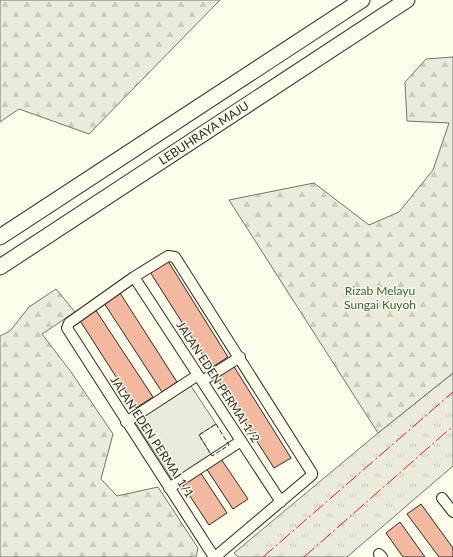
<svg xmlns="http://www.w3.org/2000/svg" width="453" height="557" font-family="Lato,sans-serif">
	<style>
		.grass { fill: url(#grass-tufts); stroke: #74746e }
		.forest { fill: url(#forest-firs); stroke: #74746e }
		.green { fill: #ecebdb; stroke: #74746e }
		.building { fill: #f2b8a0; stroke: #2b2b2b }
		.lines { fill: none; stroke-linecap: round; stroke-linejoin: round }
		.minor-casing { stroke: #2b2b2b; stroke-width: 12 }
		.highway-casing { stroke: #2b2b2b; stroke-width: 17 }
		.minor { stroke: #fdfbea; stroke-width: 10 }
		.highway { stroke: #fdfbea; stroke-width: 15 }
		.fence { stroke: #2b2b2b; stroke-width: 1; stroke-dasharray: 5 2; stroke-linecap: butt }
		.power { stroke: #c62828; stroke-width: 1; stroke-dasharray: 14 3 2 3; stroke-linecap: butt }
		.labels { text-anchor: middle; stroke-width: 3; stroke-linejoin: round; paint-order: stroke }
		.street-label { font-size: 12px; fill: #2b2b2b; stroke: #fdfbea }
		.park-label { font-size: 12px; fill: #34623c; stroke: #fdfbea }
	</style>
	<defs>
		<pattern id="grass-tufts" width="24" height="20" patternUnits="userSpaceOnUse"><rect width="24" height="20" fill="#ecebdb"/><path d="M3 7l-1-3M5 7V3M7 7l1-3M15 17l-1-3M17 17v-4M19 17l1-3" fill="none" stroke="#cbcabc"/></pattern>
		<pattern id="forest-firs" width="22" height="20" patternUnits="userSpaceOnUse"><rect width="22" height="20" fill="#ecebdb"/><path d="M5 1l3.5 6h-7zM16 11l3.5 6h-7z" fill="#cbcabc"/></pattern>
	</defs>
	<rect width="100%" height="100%" fill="#fdfbea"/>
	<!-- grass -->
	<path class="grass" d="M453,373V466L347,557H238L234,553L378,433Z"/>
	<!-- forest -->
	<path class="forest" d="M0,0H220L89,134L19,109L0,122Z
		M453,57V373L378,433L229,200L314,183L369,225L399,212L433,170L449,123L407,121L405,82L426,59Z
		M56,289L75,312L42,334L71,372L113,434L101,479L117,496L158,487L198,548L196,557H0V336L10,331L29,307Z"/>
	<!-- green -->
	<path class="green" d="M191,386L216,424L199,435L212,456L173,481L135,422Z"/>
	<!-- building -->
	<path class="building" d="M168,261L228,357L211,368L150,272Z
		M120,293L177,382L162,392L104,303Z
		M95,309L153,397L136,408L79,319Z
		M233,365L291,458L274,468L215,376Z
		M221,459L248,499L233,509L206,468Z
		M200,472L227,513L209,525L182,484Z
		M421,504L453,548V557H439L407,514Z
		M400,522L425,557H403L386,533Z"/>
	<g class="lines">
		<defs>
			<path id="minor" d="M134,277L281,502
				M202,381L240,357
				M126,422L198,375
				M169,488L241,441
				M442,498L453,512
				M379,554L382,557
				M214,557L67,328L69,323L134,277L168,256L175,257L312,473V475L215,557"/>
			<g id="highway">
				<path d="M0,237L362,0"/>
				<path id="s1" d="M0,267L407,0"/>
			</g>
		</defs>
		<!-- minor casing -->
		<use href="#minor" class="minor-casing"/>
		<!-- highway casing -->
		<use href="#highway" class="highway-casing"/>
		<!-- minor -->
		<use href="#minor" class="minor"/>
		<!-- highway -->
		<use href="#highway" class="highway"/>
		<!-- fence -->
		<path class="fence" d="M216,424L229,445L212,456L199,435Z"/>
		<!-- power -->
		<path class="power" d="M263,557L453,392
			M304,557L453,426"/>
	</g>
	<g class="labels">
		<!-- street labels -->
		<g class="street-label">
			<text dy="4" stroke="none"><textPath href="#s1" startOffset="244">LEBUHRAYA MAJU</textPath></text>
			<text transform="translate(218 382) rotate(57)" y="4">JALAN EDEN PERMAI 1/2</text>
			<text transform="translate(152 437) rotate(57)" y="4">JALAN EDEN PERMAI 1/1</text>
		</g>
		<!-- park labels -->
		<g class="park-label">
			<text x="380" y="295">Rizab Melayu<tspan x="380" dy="14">Sungai Kuyoh</tspan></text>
		</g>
	</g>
</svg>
